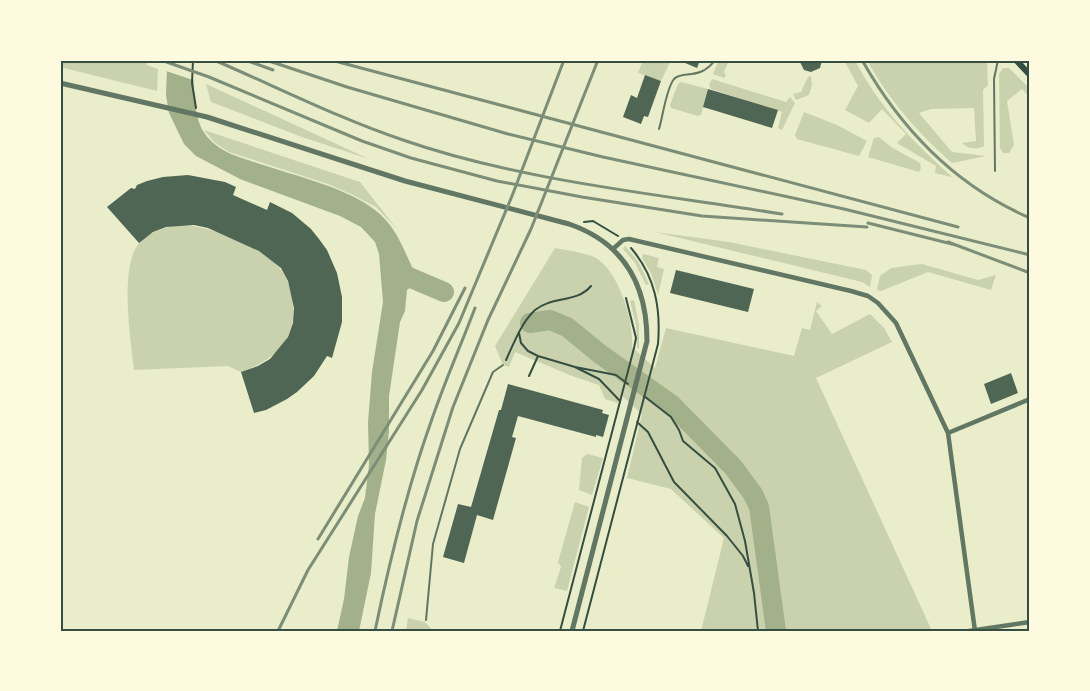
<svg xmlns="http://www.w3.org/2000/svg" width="1090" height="691" font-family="'IBM Plex Sans',sans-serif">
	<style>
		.green { fill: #cad2ad }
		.water { fill: #a3b18a }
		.pier { fill: #e9edc9 }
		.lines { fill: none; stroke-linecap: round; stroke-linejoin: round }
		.river { stroke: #a3b18a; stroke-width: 20 }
		.building { fill: #4f6655 }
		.path { stroke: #344e41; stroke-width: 2 }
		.service { stroke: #617663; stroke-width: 2 }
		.minor { stroke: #617663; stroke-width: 4.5 }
		.tertiary { stroke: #617663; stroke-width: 5 }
		.secondary { stroke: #344e41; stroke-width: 6 }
		.rail { stroke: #7c8e77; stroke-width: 3 }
		.neatline { fill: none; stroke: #344e41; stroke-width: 2 }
	</style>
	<rect width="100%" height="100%" fill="#e9edc9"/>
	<!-- green -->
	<path class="green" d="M60,60H148L147,65L158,69L157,91L60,67Z
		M643,60H671L661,81L638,73Z
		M719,60H729L724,72L726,76L724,78L713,74Z
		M844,60H855C878,106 914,143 952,177L935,173L936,166L897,143L906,134L882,109L869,123L845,110L858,86Z
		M867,60H987L988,85L983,90L984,146C978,150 967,149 962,143L976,141L974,108L931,109L919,113L952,152L986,156L952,163C919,134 888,99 867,60Z
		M1003,68H1009L1030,89V98L1022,89L1007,101L1014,145L1009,153H1003L1000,148L999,74Z
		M811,76L812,85L809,95L796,100L793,94L801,92L808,77Z
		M712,79L786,102L790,97L795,103L782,130L778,128L782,112L711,89L709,85Z
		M681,82L708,89L701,115L698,116L671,108L670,105L678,84Z
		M206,84L369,159L302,137L211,102Z
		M804,112L837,125L867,141L859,156L797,139L795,135Z
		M204,130L360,182L397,229L376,207L353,195L328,184L229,152L215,143Z
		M879,137L891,147L920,163L921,168L919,172L868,157L874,138Z
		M179,225C207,224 261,246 279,267C287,276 289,286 292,297C300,336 276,360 241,372L228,366L134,370C131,340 118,263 141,241C152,231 165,227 179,225Z
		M655,232L729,242L866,270L872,275L870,287L862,282Z
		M625,246L638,261L649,284L646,285L635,263L623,249Z
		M555,248C565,250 588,253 596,258C619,272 634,321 632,347L655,368L666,328L794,356L802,328L810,330L817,302L822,306L816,311L832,334L870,314L884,328L892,342L816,378L932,631H701L724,538L671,489L627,478L642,414L621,395L618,403L605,399L599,385L572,376L515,352L509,367L503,365L495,346Z
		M643,254L659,258L657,267L664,269L658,295L651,273L642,258Z
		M922,264L978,280L996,275L991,290L928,272L881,291L877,290L880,276L891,268Z
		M634,300L639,325V349L637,348L636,325L630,301Z
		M587,454L603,458L592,495L579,490L582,458Z
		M575,502L589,507L567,591L554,588L561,567L558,562Z
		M408,618L425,622L433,631H406Z"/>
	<!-- water -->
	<path class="water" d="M194,67C193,85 194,120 205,134C219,153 240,157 260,164C293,175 350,189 375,210C398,228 403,250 416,275L421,279L422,283L411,287L407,290L405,311L400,322L389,396V431L386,460L375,514L371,573L359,631H337L344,599L349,557L358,516L365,498L369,465L368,422L372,372L383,302L379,254L375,242L361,227L340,216L240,179L196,156L184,144L169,113L166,95L167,68Z"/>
	<!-- pier -->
	<path class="pier" d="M165,60H199L196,81L163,70Z"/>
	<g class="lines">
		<!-- river -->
		<path class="river" d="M397,272L444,292
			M530,323L550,320L567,327L600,354L672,405L733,467L753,494L759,507L776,631"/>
	</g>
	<!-- building -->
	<path class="building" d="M678,60H700L697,68Z
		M799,60H822L820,68L811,72L804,70Z
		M645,75L661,81L648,117L644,116L641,124L623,117L631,95L637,98Z
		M708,89L778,110L772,128L703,107Z
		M188,175L225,182L236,187L233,195L267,210L270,202L292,213L311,229L319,239L327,250L337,273L342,297V322L332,358L327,356L314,376L297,392L287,399L266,410L254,413L241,372L258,366L270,359L288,337L293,323L294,308L288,281L281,268L259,251L208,228L194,225L166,227L153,232L139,243L107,207L131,188L135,189L137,185L147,181L163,177Z
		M676,270L754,289L748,312L670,293Z
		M1011,373L1018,393L991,404L984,384Z
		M508,384L603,410L602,413L609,415L603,437L596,435V437L518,416L512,437L516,438L493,520L477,515L464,563L443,557L458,504L471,507L499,410H501Z"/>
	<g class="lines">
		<!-- path -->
		<path class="path" d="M193,60L192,83L196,108
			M584,222L593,221L618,236
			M519,333L521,343L528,351L538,356L575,367L599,379L620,401
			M506,360C514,343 521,323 535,310C552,296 577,303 591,286
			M575,367L616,375L628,384
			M529,376L538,356
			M644,396L671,417L679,430L683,441L715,468L735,504L745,541L754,593L758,631
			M637,422L648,432L674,482L727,536L743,556L748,566
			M560,631L634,348L636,338L626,298
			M583,631L658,344C661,308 655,276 631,248"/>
		<!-- service -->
		<path class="service" d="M659,129C663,116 666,89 674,79C682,70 700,81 715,60
			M995,171L994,79L998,60
			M426,620L433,544L460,449L493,372L503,365"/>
		<!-- minor -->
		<path class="minor" d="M613,249L623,240L629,239L851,291L868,296L878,303L896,323L948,433L975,631
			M948,433L1030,399
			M969,631L1030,622"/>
		<!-- tertiary -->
		<path class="tertiary" d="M60,83L207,117L405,181L569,224C624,243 647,284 647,341L572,631"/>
		<!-- secondary -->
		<path class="secondary" d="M1016,60L1030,75"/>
		<!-- rail -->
		<path class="rail" d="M161,60L209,77L362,141L411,158L497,181L582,197L702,216L867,227
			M214,60C277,87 338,118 403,140C521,181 658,194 782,214
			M245,60L273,70
			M266,60L347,87L508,134L603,157L844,209L1030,255
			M331,60L958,227
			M862,60C901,129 956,186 1030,218
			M868,223L956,245
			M948,242L1030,273
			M318,539L433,351L465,288
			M278,631L308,570L422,390L459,323L512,196L564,60
			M375,631C390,559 407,488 432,419C445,381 461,345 475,308
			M392,631L417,521L453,407L488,320L531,229L598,60"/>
	</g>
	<!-- border -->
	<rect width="1090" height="691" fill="none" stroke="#fefae0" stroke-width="123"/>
	<rect x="62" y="62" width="966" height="568" class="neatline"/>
</svg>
